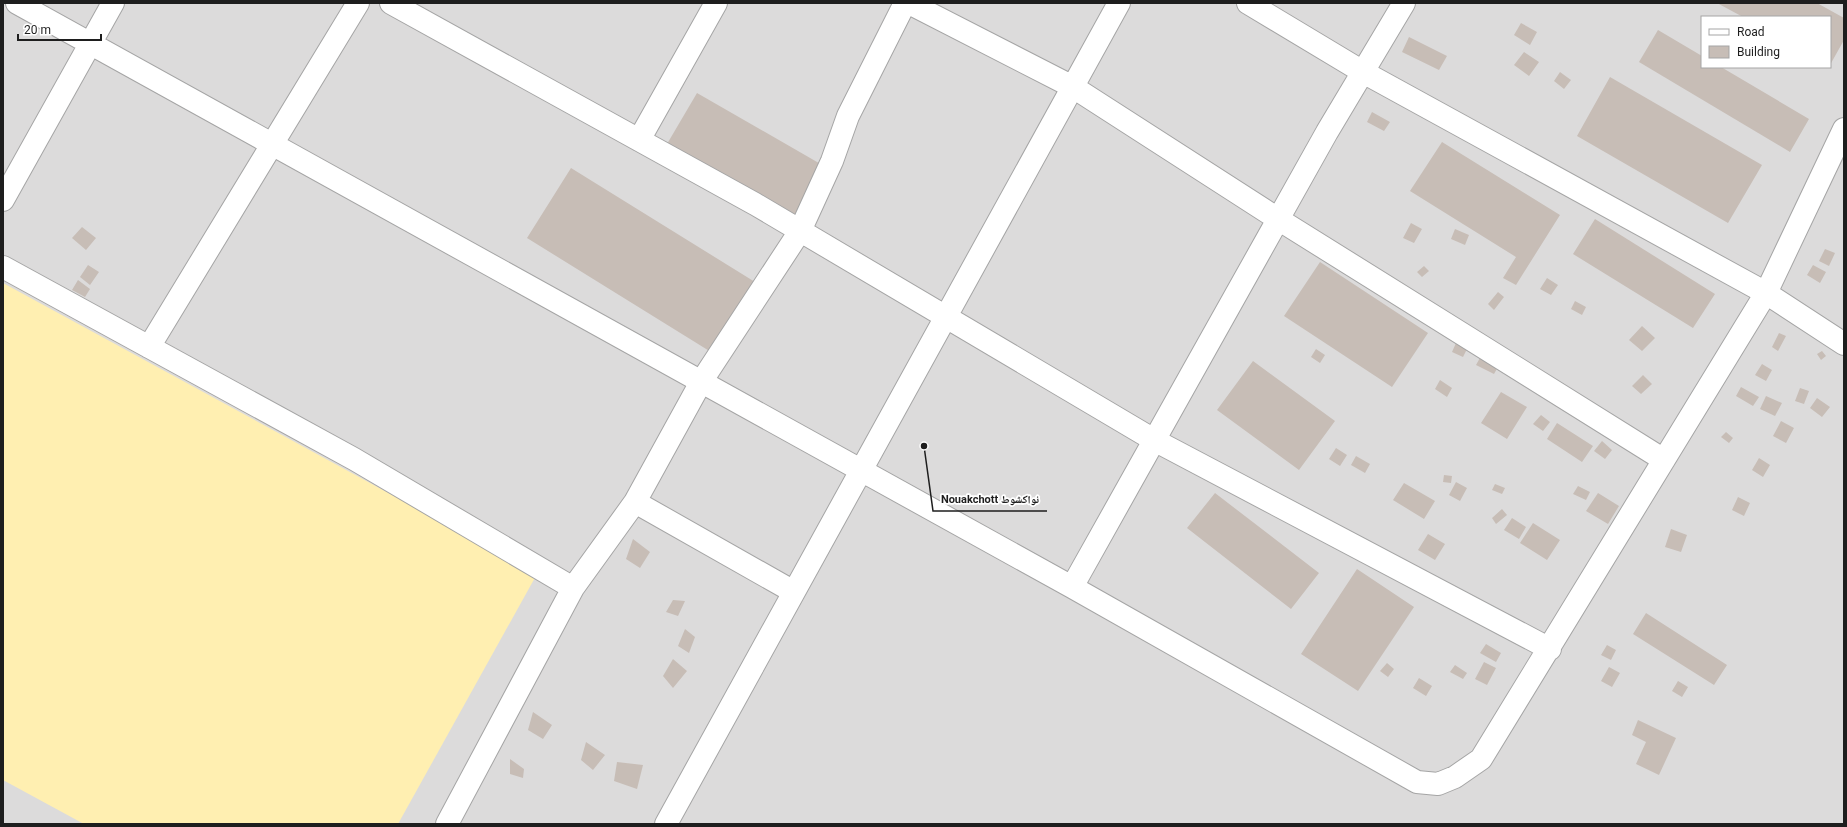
<svg xmlns="http://www.w3.org/2000/svg" width="1847" height="827" font-family="Roboto,'Noto Naskh Arabic',sans-serif">
	<style>
		.residential { fill: #dcdbdb; fill-rule: evenodd }
		.sand { fill: #ffefb1 }
		.building { fill: #c7bdb6 }
		.lines { fill: none; stroke-linecap: round; stroke-linejoin: round }
		.minor-casing { stroke: #a5a5a5; stroke-width: 24 }
		.minor { stroke: #fff; stroke-width: 22 }
		.leader { fill: none; stroke: #1e1e1e; stroke-width: 1.5 }
		.callout-dot { fill: #1e1e1e; stroke: #fff; stroke-width: 1.5 }
		.callout-label { font-size: 11px; text-anchor: middle; font-weight: bold; fill: #1e1e1e; stroke: #fff; stroke-width: 3.5; stroke-linejoin: round; paint-order: stroke }
	</style>
	<rect width="100%" height="100%" fill="#efebe3"/>
	<!-- residential -->
	<path class="residential" d="M3,3H1844V824H3ZM1702,17H1830V67H1702Z"/>
	<!-- sand -->
	<path class="sand" d="M3,283L537,574L398,824H84L3,780Z"/>
	<!-- building -->
	<path class="building" d="M1717,3H1817L1844,18V40L1830,65V17H1743Z
		M1521,23L1537,32L1530,45L1514,35Z
		M1658,30L1702,56V67H1721L1809,119L1790,152L1639,62Z
		M1409,37L1447,56L1439,70L1402,52Z
		M1524,52L1539,62L1529,76L1514,65Z
		M1560,72L1571,80L1564,89L1554,81Z
		M1610,77L1762,165L1728,223L1577,136Z
		M697,93L824,166L794,217L667,144Z
		M1372,112L1390,122L1384,131L1367,122Z
		M1442,142L1560,215L1516,285L1503,278L1516,257L1410,191Z
		M571,168L755,282L711,352L527,238Z
		M1595,219L1715,294L1693,328L1573,254Z
		M1411,223L1422,229L1414,243L1403,238Z
		M82,227L96,238L86,250L72,238Z
		M1455,229L1469,235L1465,245L1451,239Z
		M1825,249L1835,253L1829,266L1819,261Z
		M1320,262L1428,333L1392,387L1284,316Z
		M88,265L99,272L90,285L80,277Z
		M1813,265L1826,272L1820,283L1807,275Z
		M1424,266L1429,271L1422,277L1417,272Z
		M1547,278L1558,285L1551,295L1540,289Z
		M78,280L90,289L85,297L72,290Z
		M1498,292L1504,297L1494,310L1488,304Z
		M1575,301L1586,307L1582,315L1571,309Z
		M1642,326L1655,338L1642,351L1629,340Z
		M1779,333L1786,336L1778,351L1772,347Z
		M1456,343L1467,349L1463,357L1452,352Z
		M1316,349L1325,355L1320,363L1311,357Z
		M1822,351L1826,356L1821,360L1817,354Z
		M1481,356L1499,365L1494,374L1476,365Z
		M1253,361L1335,421L1299,470L1217,410Z
		M1762,364L1772,370L1766,381L1755,375Z
		M1643,375L1652,384L1641,394L1632,386Z
		M1440,380L1452,388L1447,397L1435,389Z
		M1741,387L1759,397L1753,406L1736,396Z
		M1800,388L1809,391L1804,404L1795,401Z
		M1501,392L1527,407L1507,439L1481,423Z
		M1766,396L1782,403L1775,416L1760,409Z
		M1817,398L1830,407L1822,417L1810,408Z
		M1541,415L1550,422L1543,431L1533,424Z
		M1781,421L1794,428L1786,443L1773,436Z
		M1557,423L1593,446L1582,462L1547,439Z
		M1726,432L1733,438L1729,443L1721,437Z
		M1602,441L1612,450L1605,459L1594,451Z
		M1336,448L1347,455L1340,466L1329,459Z
		M1356,456L1370,464L1365,473L1351,465Z
		M1759,458L1770,465L1763,477L1752,470Z
		M1444,475L1452,476L1451,483L1443,482Z
		M1456,482L1467,488L1460,501L1449,495Z
		M1404,483L1435,501L1424,519L1393,500Z
		M1495,484L1505,488L1502,494L1492,490Z
		M1578,486L1590,492L1586,500L1573,494Z
		M1215,493L1319,573L1291,609L1187,528Z
		M1598,493L1619,506L1608,524L1586,511Z
		M1738,497L1750,503L1744,516L1732,510Z
		M1502,509L1507,515L1496,524L1492,518Z
		M1512,518L1526,527L1519,539L1504,530Z
		M1533,523L1560,540L1547,560L1520,543Z
		M1671,529L1687,535L1681,552L1665,547Z
		M1428,534L1445,544L1435,560L1418,550Z
		M633,539L650,552L640,568L626,559Z
		M1357,569L1414,607L1358,691L1301,654Z
		M673,600L685,601L678,616L666,612Z
		M1646,613L1727,665L1714,685L1633,634Z
		M685,629L695,637L689,653L678,646Z
		M1486,644L1501,653L1496,662L1480,653Z
		M1607,645L1616,650L1611,660L1601,655Z
		M673,659L687,671L673,688L663,676Z
		M1484,662L1496,668L1487,685L1475,679Z
		M1387,663L1394,669L1388,677L1380,671Z
		M1455,665L1467,673L1463,679L1450,672Z
		M1609,667L1620,673L1612,687L1601,681Z
		M1419,678L1432,686L1426,696L1413,688Z
		M1678,681L1688,687L1682,697L1672,691Z
		M533,712L552,725L543,739L528,730Z
		M1638,720L1676,738L1659,775L1636,764L1646,742L1632,735Z
		M586,742L605,755L593,770L581,760Z
		M510,759L524,769L523,778L510,774Z
		M617,762L643,765L637,789L614,781Z"/>
	<g class="lines">
		<defs>
			<path id="minor" d="M17,3L1072,587L1417,782L1438,784L1455,777L1481,759L1766,293L1844,129
				M391,3L755,204L1154,440L1550,649
				M909,3L1073,87L1278,219L1664,460
				M1248,3L1363,72L1766,293L1844,344
				M639,140L716,3
				M3,200L113,3
				M3,267L354,459L573,588
				M149,347L358,3
				M635,502L794,592
				M1072,587L1327,132L1404,3
				M447,824L573,588L635,502L701,382L800,231L832,161L848,116L905,3
				M666,824L1119,3"/>
		</defs>
		<!-- minor casing -->
		<use href="#minor" class="minor-casing"/>
		<!-- minor -->
		<use href="#minor" class="minor"/>
	</g>
	<!-- callouts -->
	<path class="leader" d="M924 446L933 511H1047"/>
	<circle class="callout-dot" cx="924" cy="446" r="4"/>
	<g class="callout-label">
		<text x="990" y="503">Nouakchott نواكشوط</text>
	</g>
	<!-- border -->
	<rect width="1847" height="827" fill="none" stroke="#1e1e1e" stroke-width="8"/>
	<!-- legend -->
	<rect x="1701" y="16" width="130" height="52" fill="#ffffff" stroke="#a5a5a5"/>
	<rect x="1709" y="29" width="20" height="6" fill="#ffffff" stroke="#a5a5a5"/>
	<text x="1737" y="36" font-size="12" fill="#1e1e1e">Road</text>
	<rect x="1709" y="46" width="20" height="12" fill="#c7bdb6" stroke="#a5a5a5"/>
	<text x="1737" y="56" font-size="12" fill="#1e1e1e">Building</text>
	<!-- scale -->
	<path d="M18 34v6h83v-6" fill="none" stroke="#1e1e1e" stroke-width="2"/>
	<text x="24" y="34" font-size="12" fill="#1e1e1e" stroke="#ffffff" stroke-width="3" paint-order="stroke">20 m</text>
</svg>
